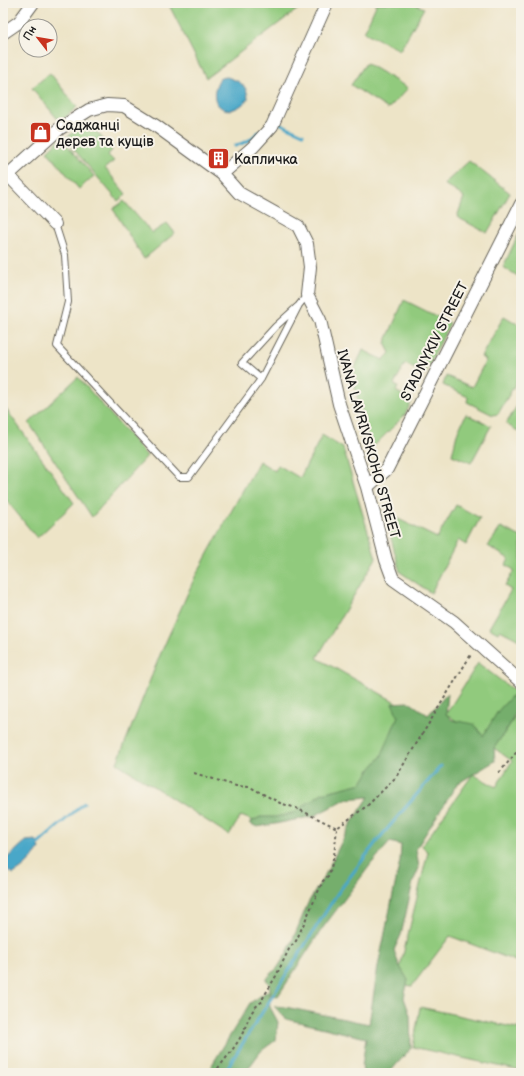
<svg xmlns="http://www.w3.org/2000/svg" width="524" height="1076" font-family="'Balsamiq Sans',sans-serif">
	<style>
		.green { fill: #91ca7d; stroke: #56734c }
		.forest { fill: #74ae6c; stroke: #486544 }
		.water { fill: #4aa7c8; stroke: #336272 }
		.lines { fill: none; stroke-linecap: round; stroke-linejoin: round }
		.stream { stroke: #4aa7c8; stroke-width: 3 }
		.lane-casing { stroke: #656258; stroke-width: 8 }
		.street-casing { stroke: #656258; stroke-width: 14 }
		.path { stroke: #656258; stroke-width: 2; stroke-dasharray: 3 3; stroke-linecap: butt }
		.lane { stroke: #fff; stroke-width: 6 }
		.street { stroke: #fff; stroke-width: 12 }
		.labels { text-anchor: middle; stroke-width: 4; stroke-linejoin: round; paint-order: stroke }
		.poi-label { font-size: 14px; fill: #1c1c1c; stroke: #f7f3e8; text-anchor: start }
		.street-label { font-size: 14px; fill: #1c1c1c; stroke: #f7f3e8 }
	</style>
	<rect width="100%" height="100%" fill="#f7f3e8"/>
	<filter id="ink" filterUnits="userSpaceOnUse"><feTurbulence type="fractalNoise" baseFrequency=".025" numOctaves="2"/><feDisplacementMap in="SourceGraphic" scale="8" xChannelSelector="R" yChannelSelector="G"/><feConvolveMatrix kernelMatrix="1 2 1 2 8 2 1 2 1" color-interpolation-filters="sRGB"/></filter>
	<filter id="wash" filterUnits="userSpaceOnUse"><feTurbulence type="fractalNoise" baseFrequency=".012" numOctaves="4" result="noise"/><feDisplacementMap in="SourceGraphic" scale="16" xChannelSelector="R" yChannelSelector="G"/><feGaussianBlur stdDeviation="0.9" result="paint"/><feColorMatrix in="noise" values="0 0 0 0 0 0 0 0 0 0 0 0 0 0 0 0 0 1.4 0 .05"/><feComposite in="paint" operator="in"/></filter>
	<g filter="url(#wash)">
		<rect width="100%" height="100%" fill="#ede4c7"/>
		<!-- green -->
		<path class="green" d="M168,3H306L206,78Z
			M377,3H412L424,8L400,50L364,32Z
			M366,63L408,88L388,109L351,85Z
			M50,73L77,107L60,122L32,88Z
			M88,121L112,150L108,155L114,161L105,168L126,194L118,201L65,139Z
			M61,138L94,176L79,189L47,151Z
			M469,161L510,193L487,233L457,217L464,197L444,184Z
			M124,201L152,233L167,223L175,233L144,259L113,209Z
			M521,229V278L503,267Z
			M404,300L450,323L425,374L405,364L394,384L398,387L396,391L412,401L405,415L370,450L352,374L363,350L383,360L390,353L385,343Z
			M504,316L521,326V374L498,414L493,415L467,402L468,397L443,385L446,376L472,387L486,360L481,357Z
			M78,377L147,456L92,517L29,423Z
			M521,399V433L506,424Z
			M3,405L74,503L37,538L3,496Z
			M466,414L491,426L471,463L452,455L457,434Z
			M322,435L343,448L376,558L317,658L417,714L386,772L346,799L264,825L241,816L229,835L117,763L160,655L195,577L259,461L275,471L278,465L300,478Z
			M456,505L480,518L466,545L458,540L431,593L400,572L384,512L437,538Z
			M501,527L521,537V641L500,630L498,633L489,628L511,590L505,586L514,570L506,565L509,559L488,546Z
			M478,663L521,696L491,744L446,714Z
			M521,708V957L518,962L450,936L412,986L396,984L428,852L422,846L473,774L496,787L512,761L494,748Z
			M420,1007L521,1029V1071L413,1047Z"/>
		<!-- forest -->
		<path class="forest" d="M517,690L521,692V701L509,726L494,748L495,761L457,784L416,849L419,868L413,882L401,935L394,950L399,965L408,980L404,998L410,1015L411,1048L389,1073H363L362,1066L366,1038L286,1019L274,1006L285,1007L369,1024L378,966L400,861L401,845L390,842L371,864L322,929L278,996H271L269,984L266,979L278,967L288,951L308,903L326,873L350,825L369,797L346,799L314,816L275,824L257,827L249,823L260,817H276L293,813L322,793L362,783L371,768L381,757L398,716L392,703L409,702L428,715L448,693L446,714L452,720L474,724L483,736L498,711Z
			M269,990L270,1007L278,1022L276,1040L261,1051L245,1073H207L250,1003Z"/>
		<!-- water -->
		<path class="water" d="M227,77C239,81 248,85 248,99C229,122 203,105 220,78Z
			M36,840L40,848C32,859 26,867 13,874L6,867V859L26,841Z"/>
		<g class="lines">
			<!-- stream -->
			<path class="stream" d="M279,123L303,134
				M235,146L248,141L259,132
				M36,846L84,803
				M3,876L13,867
				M224,1073L337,894L377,841L441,766"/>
		</g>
	</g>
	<g filter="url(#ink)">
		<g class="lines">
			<defs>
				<path id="lane" d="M55,224L65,255L68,302L57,346L179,477H189L261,379L299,305L307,295
					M261,379L242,363L275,327L297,307"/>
				<path id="street" d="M3,33L19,22L33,3
					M3,172L8,175L59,129L89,110L107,105L124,106L156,126L222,174L239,193L298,226L307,244L310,267L307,295L320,320L339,404L367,487L386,560L393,579L454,622L521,682
					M222,174L253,147L272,126L327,3
					M8,175L55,224
					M367,487L387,469L521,204"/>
			</defs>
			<!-- lane casing -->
			<use href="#lane" class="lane-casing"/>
			<!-- street casing -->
			<use href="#street" class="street-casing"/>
			<!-- path -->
			<path class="path" d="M194,773L236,786L250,787L280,803L296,808L337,828L368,805L396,777L472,653
				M499,773L521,747
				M214,1073C223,1062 233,1050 240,1038C248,1025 248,1010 263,1001V998L276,976L290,947L296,941L323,881L329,875L334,856L337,828"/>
			<!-- lane -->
			<use href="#lane" class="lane"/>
			<!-- street -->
			<use href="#street" class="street"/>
		</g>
	</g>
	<!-- icons -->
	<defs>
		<symbol id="shop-square" viewBox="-11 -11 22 22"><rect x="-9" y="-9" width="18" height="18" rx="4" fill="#c8321e" stroke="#f7f3e8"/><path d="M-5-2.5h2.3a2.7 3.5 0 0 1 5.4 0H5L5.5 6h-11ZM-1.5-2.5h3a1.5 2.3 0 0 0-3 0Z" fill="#fff"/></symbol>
		<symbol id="building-square" viewBox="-11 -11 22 22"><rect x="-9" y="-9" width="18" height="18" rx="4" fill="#c8321e" stroke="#f7f3e8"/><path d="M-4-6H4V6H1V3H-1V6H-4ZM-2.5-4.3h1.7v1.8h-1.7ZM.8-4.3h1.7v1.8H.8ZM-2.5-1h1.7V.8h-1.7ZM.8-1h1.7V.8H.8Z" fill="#fff"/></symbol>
	</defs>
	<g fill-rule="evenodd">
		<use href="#shop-square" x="28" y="120" width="25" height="25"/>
		<use href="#building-square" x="206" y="146" width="25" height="25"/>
	</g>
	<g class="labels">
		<!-- poi labels -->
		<g class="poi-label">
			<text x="56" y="130">Саджанці<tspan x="56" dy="16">дерев та кущів</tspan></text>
			<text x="234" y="164">Капличка</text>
		</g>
		<!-- street labels -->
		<g class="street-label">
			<text transform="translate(434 341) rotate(-63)" y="5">STADNYKIV STREET</text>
			<text transform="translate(369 444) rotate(74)" y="5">IVANA LAVRIVSKOHO STREET</text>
		</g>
	</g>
	<!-- margin -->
	<rect width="524" height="1076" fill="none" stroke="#f7f3e8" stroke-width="16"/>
	<!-- north arrow -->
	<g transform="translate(38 38) rotate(301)"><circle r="19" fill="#f7f3e8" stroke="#9f9d96"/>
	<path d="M0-3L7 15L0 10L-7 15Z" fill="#c8321e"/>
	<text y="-6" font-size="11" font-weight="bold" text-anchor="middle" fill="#1c1c1c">Пн</text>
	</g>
</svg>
